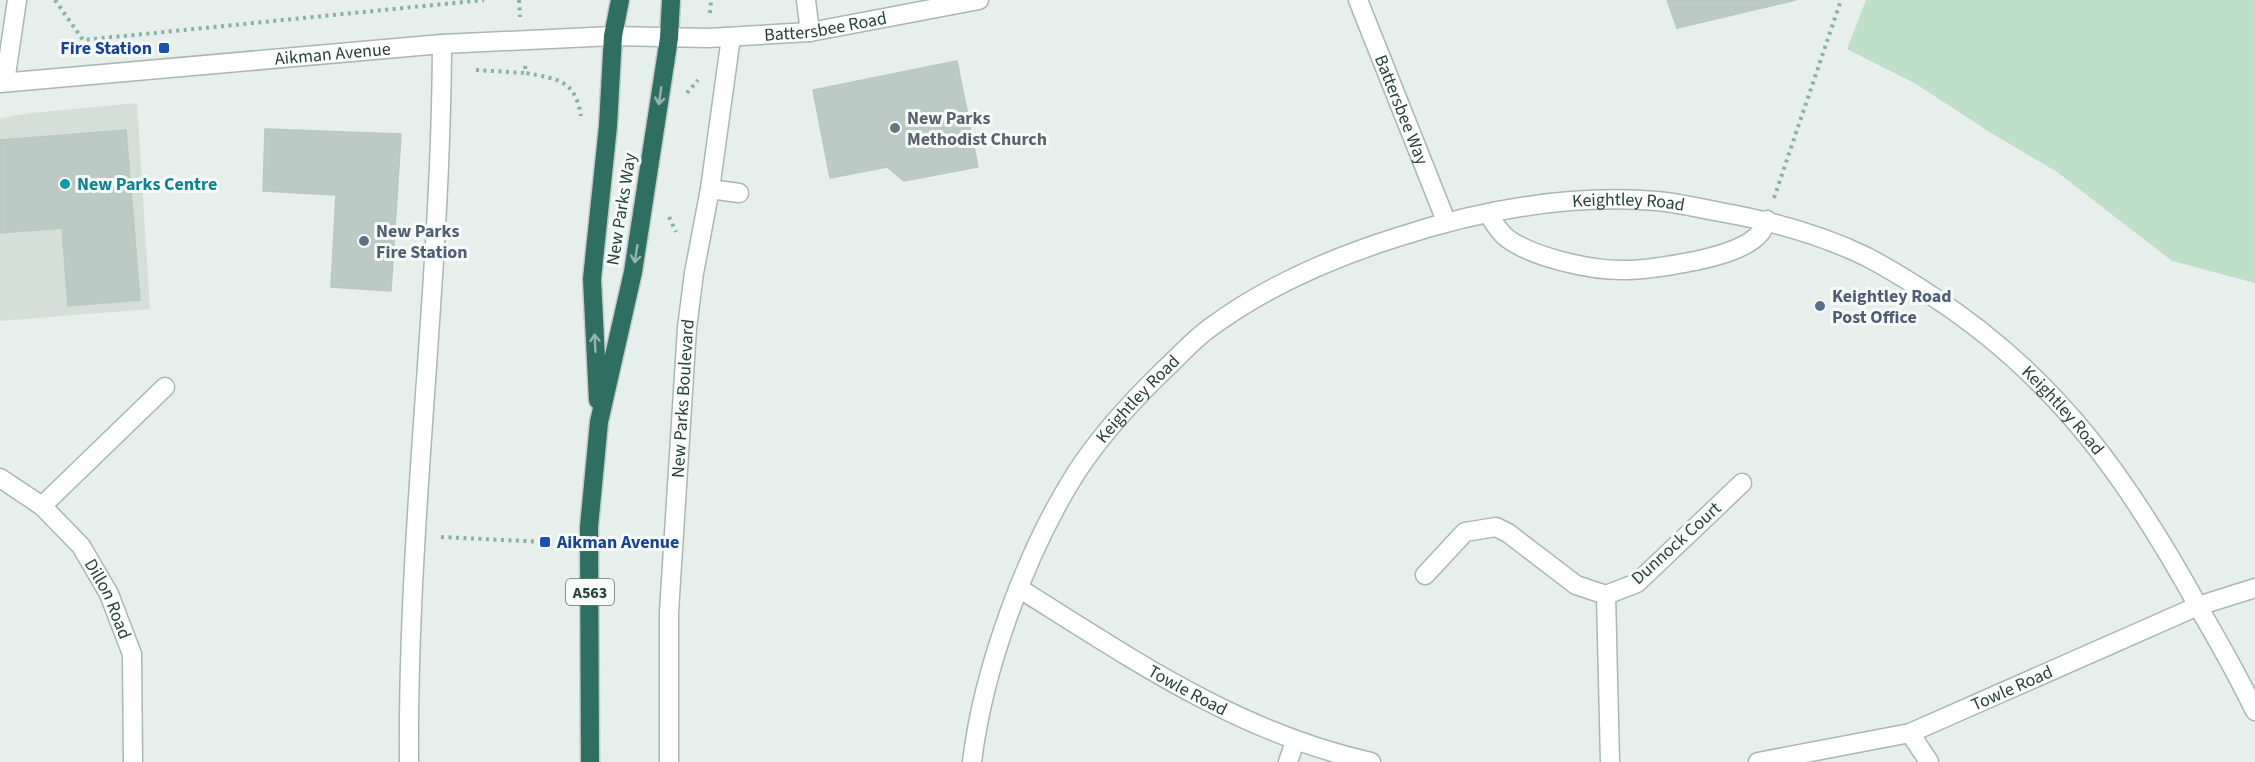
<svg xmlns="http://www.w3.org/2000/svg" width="2255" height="762" font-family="'Source Sans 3',sans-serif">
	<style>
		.built { fill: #d4dfda }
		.green { fill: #bfe0c8 }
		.building { fill: #bbcac4; stroke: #b8c9c2; stroke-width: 1.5 }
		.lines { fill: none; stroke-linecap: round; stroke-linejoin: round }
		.minor-casing { stroke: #a8b8b2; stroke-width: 21 }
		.highway-casing { stroke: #c2cac8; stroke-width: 21 }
		.path { stroke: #86b3a5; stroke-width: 4; stroke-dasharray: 3 4.5; stroke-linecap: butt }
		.minor { stroke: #fff; stroke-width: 18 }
		.highway { stroke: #2f6f62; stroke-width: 18 }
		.oneway { stroke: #93b5ae }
		.transit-dot { fill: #1a4fb4; stroke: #f7fbf9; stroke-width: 2 }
		.worship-dot { fill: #6b7280; stroke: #f7fbf9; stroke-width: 2 }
		.culture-dot { fill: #0f9aa8; stroke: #f7fbf9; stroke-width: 2 }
		.service-dot { fill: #5c6f8a; stroke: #f7fbf9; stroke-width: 2 }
		.labels { text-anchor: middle; stroke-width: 6; stroke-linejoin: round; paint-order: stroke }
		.shield { fill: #f7fbf9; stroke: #637a73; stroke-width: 1.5 }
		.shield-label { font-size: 16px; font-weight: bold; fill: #24423a }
		.street-label { font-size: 18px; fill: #24423a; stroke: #f7fbf9 }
		.transit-label { font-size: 18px; font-weight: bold; fill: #164399; stroke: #f7fbf9; text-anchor: end }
		.worship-label { font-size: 18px; font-weight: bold; fill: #5b616d; stroke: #f7fbf9; text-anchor: start }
		.culture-label { font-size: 18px; font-weight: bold; fill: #0d838f; stroke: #f7fbf9; text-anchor: start }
		.service-label { font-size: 18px; font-weight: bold; fill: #4e5e75; stroke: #f7fbf9; text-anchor: start }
	</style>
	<rect width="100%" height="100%" fill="#e6efeb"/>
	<!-- built -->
	<path class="built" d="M137,103L150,309L0,321V118L31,113Z"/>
	<!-- green -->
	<path class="green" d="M1866,0H2255V283L2172,261L2057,172L1991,133L1916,84L1847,49Z"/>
	<!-- building -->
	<path class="building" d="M1667,0H1796L1677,28Z
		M957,61L978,167L904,181L887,167L830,178L813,90Z
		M265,129L401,134L391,291L331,287L336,195L263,191Z
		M126,130L140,300L68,306L62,228L0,233V140Z"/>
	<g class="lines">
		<defs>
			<g id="minor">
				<path d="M806,0L810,32"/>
				<path id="s1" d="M1358,0L1446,221"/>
				<path d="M5,82L17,0"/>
				<path id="s2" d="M0,83L442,44L613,36L708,38L810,32L979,0"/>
				<path d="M710,189L739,193"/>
				<path d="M1489,214C1494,224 1499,232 1508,239C1535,258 1593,271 1626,270C1649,270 1673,265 1695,261C1714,257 1748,249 1761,232C1763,229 1765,224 1767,220"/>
				<path id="s3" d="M0,478L42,506L81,546L109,594L132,654L133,762"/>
				<path d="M42,506L165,387"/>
				<path d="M1425,575L1465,532L1496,527L1508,533L1576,585L1606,595"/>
				<path id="s4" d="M1020,589C1132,659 1239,733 1371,762"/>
				<path d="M1606,595L1637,583L1742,483"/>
				<path d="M1606,595L1610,762"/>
				<path d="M1910,733L1929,762"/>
				<path d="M409,762C407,522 441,284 442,44"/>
				<path id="s5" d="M669,762V612L687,328L694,273L710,189L731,37"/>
				<path id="s6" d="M972,762C983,669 1026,552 1076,473C1100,436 1132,401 1164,370C1179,356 1194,339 1211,327C1268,285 1331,258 1398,237C1481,210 1569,194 1657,201C1678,203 1699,208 1720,212C1771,221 1820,234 1867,257C1888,268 1909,281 1929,294C2058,377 2131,483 2203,615C2221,646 2239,678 2255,711"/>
				<path d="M1288,762L1295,741"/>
				<path id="s7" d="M1758,762L1910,733L2198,606L2255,588"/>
			</g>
			<path id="highway" d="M598,400L592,279L608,126L613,36L620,0
				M590,762L589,527L599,422L633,272L669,38L671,0"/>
		</defs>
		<!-- minor casing -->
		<use href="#minor" class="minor-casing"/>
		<!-- highway casing -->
		<use href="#highway" class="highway-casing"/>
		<!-- path -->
		<path class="path" d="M55,0L83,40L484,0
			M519,0L520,17
			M710,13L711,0
			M525,66L526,73C557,79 575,79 581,116
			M476,70L526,73
			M687,93L698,80
			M1774,198L1841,0
			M669,217L676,232
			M441,537L545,542"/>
		<!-- minor -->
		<use href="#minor" class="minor"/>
		<!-- highway -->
		<use href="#highway" class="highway"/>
	</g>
	<!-- one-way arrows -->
	<defs><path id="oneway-shaft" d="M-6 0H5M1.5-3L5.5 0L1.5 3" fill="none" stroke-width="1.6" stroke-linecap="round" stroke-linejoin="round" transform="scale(1.5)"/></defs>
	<g class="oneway">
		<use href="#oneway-shaft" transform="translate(660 96) rotate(98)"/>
		<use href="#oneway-shaft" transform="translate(636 254) rotate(99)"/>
		<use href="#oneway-shaft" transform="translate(595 343) rotate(-93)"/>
	</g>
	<!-- markers -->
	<g class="transit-dot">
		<rect x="158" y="42" width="12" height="12" rx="3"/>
		<rect x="539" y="536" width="12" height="12" rx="3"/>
	</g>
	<circle class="worship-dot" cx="895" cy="128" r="6"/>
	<circle class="culture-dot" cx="65" cy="184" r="6"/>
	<g class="service-dot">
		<circle cx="364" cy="241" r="6"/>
		<circle cx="1820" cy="306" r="6"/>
	</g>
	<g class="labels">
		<!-- shield labels -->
		<rect class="shield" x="566" y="579" width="48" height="26" rx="4.5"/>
		<g class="shield-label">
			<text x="590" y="598">A563</text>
		</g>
		<!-- street labels -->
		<g class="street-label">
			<text dy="6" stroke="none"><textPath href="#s2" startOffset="828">Battersbee Road</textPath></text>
			<text dy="6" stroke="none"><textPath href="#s2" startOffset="334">Aikman Avenue</textPath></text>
			<text dy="6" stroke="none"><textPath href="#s1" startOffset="118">Battersbee Way</textPath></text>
			<text dy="6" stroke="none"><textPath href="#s6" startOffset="952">Keightley Road</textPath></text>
			<text transform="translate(621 209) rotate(-81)" y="6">New Parks Way</text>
			<text dy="6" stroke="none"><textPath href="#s5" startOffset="364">New Parks Boulevard</textPath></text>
			<text dy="6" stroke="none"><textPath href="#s6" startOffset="406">Keightley Road</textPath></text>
			<text dy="6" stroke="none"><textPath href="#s6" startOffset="1449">Keightley Road</textPath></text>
			<text transform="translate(1676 543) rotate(-42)" y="6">Dunnock Court</text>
			<text dy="6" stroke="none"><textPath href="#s3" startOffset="166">Dillon Road</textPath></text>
			<text dy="6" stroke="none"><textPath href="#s7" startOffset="266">Towle Road</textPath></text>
			<text dy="6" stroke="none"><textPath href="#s4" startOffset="196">Towle Road</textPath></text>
		</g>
		<!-- transit labels -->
		<g class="transit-label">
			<text x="152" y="54">Fire Station</text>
			<text x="557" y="548" text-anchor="start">Aikman Avenue</text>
		</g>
		<!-- worship labels -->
		<g class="worship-label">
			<text x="907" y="124">New Parks<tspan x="907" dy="21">Methodist Church</tspan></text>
		</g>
		<!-- culture labels -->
		<g class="culture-label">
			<text x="77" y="190">New Parks Centre</text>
		</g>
		<!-- service labels -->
		<g class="service-label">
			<text x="376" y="237">New Parks<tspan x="376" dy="21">Fire Station</tspan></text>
			<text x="1832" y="302">Keightley Road<tspan x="1832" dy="21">Post Office</tspan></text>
		</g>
	</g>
</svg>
